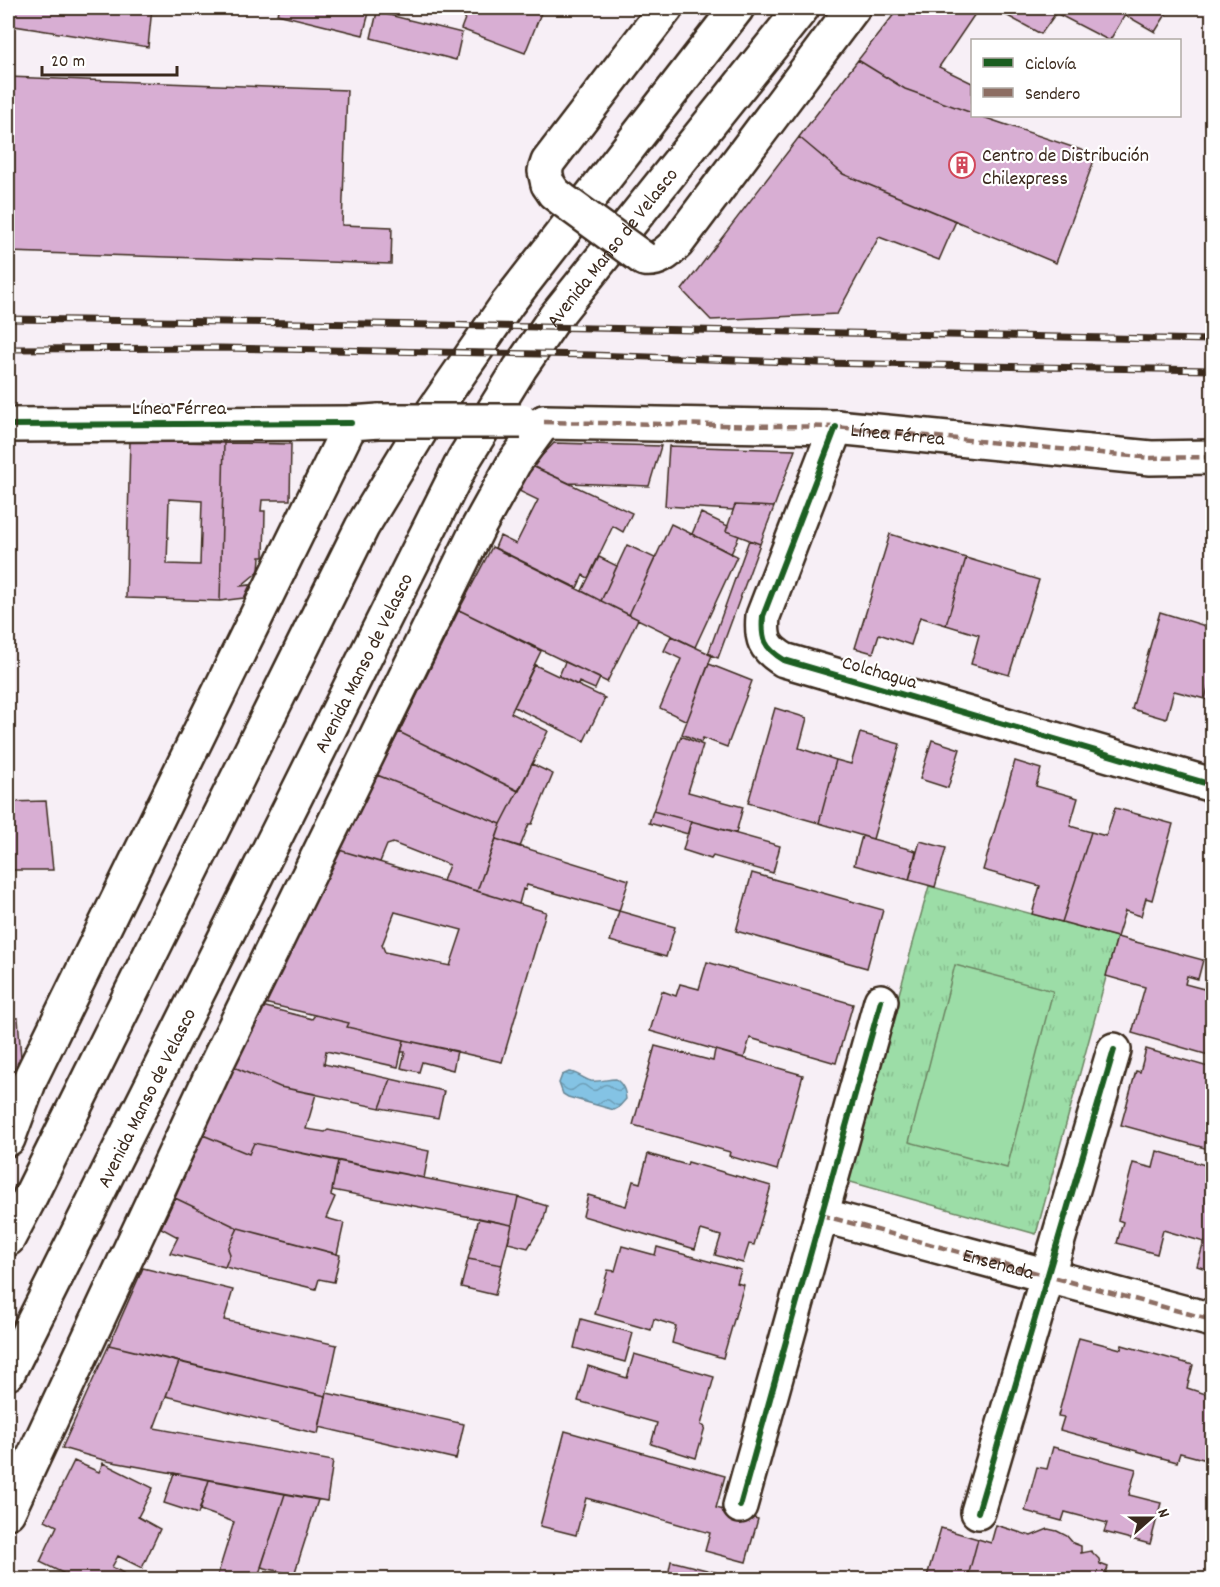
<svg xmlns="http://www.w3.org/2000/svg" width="1220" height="1587" font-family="Dekko,sans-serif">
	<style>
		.grass { fill: url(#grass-tufts); stroke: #6c8462; stroke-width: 1.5 }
		.pitch { fill: #9cdda7; stroke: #6c8462; stroke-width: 1.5 }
		.water { fill: url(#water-waves); stroke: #678695; stroke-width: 1.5 }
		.building { fill: #d8aed3; stroke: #3b2a1e; stroke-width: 1.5; fill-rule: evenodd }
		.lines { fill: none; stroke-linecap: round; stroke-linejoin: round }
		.minor-casing { stroke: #3b2a1e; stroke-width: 38 }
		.major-casing { stroke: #3b2a1e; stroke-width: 38 }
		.minor { stroke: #fff; stroke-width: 33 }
		.major { stroke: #fff; stroke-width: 33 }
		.rail-casing { stroke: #3b2a1e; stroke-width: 7 }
		.rail { stroke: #fff; stroke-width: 4.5; stroke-dasharray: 14; stroke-linecap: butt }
		.major-bridge-casing { stroke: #3b2a1e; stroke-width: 38; stroke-linecap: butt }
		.major-bridge { stroke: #fff; stroke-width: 33 }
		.quiet { stroke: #8d6e63; stroke-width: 4.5; stroke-dasharray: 9 4.5; stroke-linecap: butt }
		.cycleway-casing { stroke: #fff; stroke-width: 10 }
		.cycleway { stroke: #1b5e20; stroke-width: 6 }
		.labels { text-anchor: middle; stroke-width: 4.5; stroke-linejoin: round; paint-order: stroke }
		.poi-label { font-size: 20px; fill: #3b2a1e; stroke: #fff; text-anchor: start }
		.street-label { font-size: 20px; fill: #3b2a1e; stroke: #fff }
	</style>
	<defs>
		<pattern id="grass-tufts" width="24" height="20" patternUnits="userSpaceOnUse" patternTransform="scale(1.5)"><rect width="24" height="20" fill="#9cdda7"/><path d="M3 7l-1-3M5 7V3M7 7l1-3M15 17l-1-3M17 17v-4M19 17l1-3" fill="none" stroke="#87be8f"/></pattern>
		<pattern id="water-waves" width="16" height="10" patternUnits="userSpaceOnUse" patternTransform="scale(1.5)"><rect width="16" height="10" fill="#84c3e4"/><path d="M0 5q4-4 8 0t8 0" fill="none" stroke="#6d9fb8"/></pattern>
	</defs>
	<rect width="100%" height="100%" fill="#f7eff6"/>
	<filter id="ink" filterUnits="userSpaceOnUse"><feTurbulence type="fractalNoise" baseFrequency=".0167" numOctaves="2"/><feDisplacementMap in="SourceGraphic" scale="12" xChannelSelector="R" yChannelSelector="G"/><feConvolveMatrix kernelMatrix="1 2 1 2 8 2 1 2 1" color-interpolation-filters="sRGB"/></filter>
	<g filter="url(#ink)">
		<!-- grass -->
		<path class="grass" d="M929,886L1117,937L1036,1234L847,1181Z"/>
		<!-- pitch -->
		<path class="pitch" d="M955,965L1053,991L1007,1168L909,1142Z"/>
		<!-- water -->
		<path class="water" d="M569,1072C577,1072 583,1079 591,1081C600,1082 607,1079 616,1079C623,1085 625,1089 626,1099L618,1108L614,1110L568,1097L563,1094L559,1083L562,1075Z"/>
		<!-- building -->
		<path class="building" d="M8,8H152L148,47L8,25Z
			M279,8H364L370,9L363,35L277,14Z
			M469,8H543L525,53L461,29Z
			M899,8H979L939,67L972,83V113L905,89L858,60Z
			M993,8H1113L1125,15L1110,40H1108L1056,13L1041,34Z
			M1113,8H1170L1155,32Z
			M377,12L462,33L456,60L371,38Z
			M858,60L905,89L972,113V116H980L1096,155L1056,263L843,174L799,137Z
			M8,77L347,90L342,225L392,227L391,264L8,252Z
			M799,137L843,174L956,221L939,260L879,237L837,314L711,320L682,290Z
			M130,441L224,443L220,601L126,598ZM169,499L202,501L200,565L167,564Z
			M224,443L291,444L290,500H262L261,511H265L264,557H260L259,571L241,586L250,585L244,598L220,601Z
			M554,443L661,446L649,486L569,483L532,466Z
			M669,446L795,450L774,507L735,505L733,510L665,506Z
			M532,466L632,513L623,532L613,526L588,578L583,575L577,588L495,548L500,536L516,544L538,500L519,491Z
			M735,505L774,507L760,544L726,531Z
			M701,513L728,526L726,531L739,536L731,554L692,534Z
			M671,524L737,556L695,647L629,615Z
			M890,534L966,558L946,625L920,617L911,645L879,634L873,653L855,648Z
			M749,540L760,544L718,658L708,654Z
			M627,545L655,558L629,615L601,601Z
			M492,547L638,619L607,682L459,610Z
			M599,557L617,566L601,601L582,591Z
			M966,558L1039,580L1009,675L971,664L979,635L946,625Z
			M459,610L541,651L511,713L548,731L519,791L399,732Z
			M1160,612L1212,628V672L1205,699L1174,691L1166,719L1132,709Z
			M671,636L712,655L687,721L660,708L681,659L664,651Z
			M565,662L600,678L595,689L579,682L578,685L559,676Z
			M709,664L752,681L727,747L703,738L701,742L682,734Z
			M535,665L605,698L584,741L514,707Z
			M1212,672V702L1205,699Z
			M775,708L807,718L799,748L836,760L819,823L748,803Z
			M399,732L518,791L501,824L377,775Z
			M860,733L900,744L873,839L819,823L836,760L851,764Z
			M681,736L703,745L688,792L743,807L736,833L653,811Z
			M932,740L960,749L948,788L920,779Z
			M1015,761L1041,769L1036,786L1078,798L1070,826L1091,832L1062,922L1032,914L1040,886L983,870Z
			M532,764L553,774L532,824H529L520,847L496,839L501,824Z
			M377,775L501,824L477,891L443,881L449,865L393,843L387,845L380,862L339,850Z
			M46,801L53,870H8V802Z
			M1115,808L1173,824L1152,900L1146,898L1141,916L1125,911L1117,937L1062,922L1091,832L1106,836Z
			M653,811L691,821L688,834L649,823Z
			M691,821L780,846L773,873L713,856L711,859L683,850Z
			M862,836L916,851L909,880L854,865Z
			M496,839L629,880L619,911L527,885L525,890L523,889L519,904L477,891Z
			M920,841L946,848L935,887L909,880Z
			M339,850L546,912L502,1062L347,1027L349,1023L264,1003ZM395,912L462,930L450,966L385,952L382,945Z
			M752,873L883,910L867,968L736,931Z
			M619,911L675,927L666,957L610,941Z
			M1117,937L1203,960L1198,979L1187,976L1185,984L1204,989L1211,963H1212V1056L1132,1033L1145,987L1106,976Z
			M707,962L853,1004L836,1063L750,1038L744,1058L650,1031L662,991L676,996L680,984L699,989Z
			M262,1006L312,1019L315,1015L349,1023L347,1027L404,1040L398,1067L326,1051L324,1064L391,1079L380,1108L280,1087L234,1067Z
			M8,1018H18L21,1058L8,1085Z
			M404,1040L457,1051L453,1070L422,1062L419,1072L401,1068L405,1052H401Z
			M655,1046L713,1061L715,1050L803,1075L777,1170L729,1156L730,1152L633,1125Z
			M1146,1049L1212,1068V1150L1121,1125L1136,1071L1140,1072Z
			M234,1067L280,1087L316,1094L306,1129L325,1132L328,1130L429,1151L424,1178L254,1143L249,1154L203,1135Z
			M391,1079L444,1091L438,1118L380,1108Z
			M203,1135L249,1154L254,1143L338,1161L331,1195L335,1197L326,1218L344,1223L337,1254L238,1228L175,1198Z
			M1157,1151L1212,1167V1271L1197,1266L1204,1242L1163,1230L1157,1254L1117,1243L1123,1222L1118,1220L1133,1163L1153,1168Z
			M648,1154L687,1165L688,1162L771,1186L754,1245L749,1244L743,1263L715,1255L721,1236L701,1230L695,1249L583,1216L588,1195L626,1206L633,1181L640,1183Z
			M338,1161L518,1197L512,1225L332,1190Z
			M518,1197L547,1206L543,1223L528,1248L508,1243Z
			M175,1198L238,1228L228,1249L230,1254L225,1267L170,1253L178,1237L161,1228Z
			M479,1218L512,1225L502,1265L468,1259Z
			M238,1228L340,1255L334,1282L319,1279L316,1289L225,1267L230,1254L228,1249Z
			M622,1246L655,1255L657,1247L741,1270L737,1283L744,1285L723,1358L672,1343L676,1326L654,1319L651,1330L595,1314L608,1270L615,1271Z
			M468,1259L502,1265L495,1295L461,1287Z
			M143,1268L233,1290L224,1320L337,1345L326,1396L109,1345Z
			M581,1319L633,1333L625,1362L574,1348Z
			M1079,1338L1121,1349L1122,1345L1193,1365L1187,1388L1212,1396V1438L1207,1460L1180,1453L1177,1462L1060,1430L1064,1417L1058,1416Z
			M109,1345L179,1362L154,1428L333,1461L327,1501L107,1461L62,1448Z
			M634,1354L714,1377L701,1425L705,1427L696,1458L651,1444L657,1423L578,1401L588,1366L627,1378Z
			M179,1362L326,1396L318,1434L166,1396Z
			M327,1393L464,1424L456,1459L319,1427Z
			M565,1431L725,1476L716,1508L758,1519L746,1562L705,1551L710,1533L586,1498L576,1535L540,1526Z
			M1053,1447L1136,1469L1129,1495L1161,1503L1150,1544L1104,1532L1107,1523L1065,1512L1062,1521L1025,1511L1037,1467L1047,1469Z
			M74,1461L99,1472L103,1463L153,1488L138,1517L160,1529L142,1568L118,1556L112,1567L127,1575L125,1580H77L40,1562L57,1526L45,1520Z
			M174,1473L209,1480L198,1514L164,1503Z
			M209,1480L285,1494L257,1580H216L234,1522L200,1510Z
			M285,1494L318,1500L294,1575L261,1567Z
			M996,1525L1031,1536L1048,1529L1057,1531L1067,1536L1073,1543L1081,1546V1553L1091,1551L1099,1559L1100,1564L1108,1567L1104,1580H967L978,1539L991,1543Z
			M941,1528L978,1539L967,1580H926Z
			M671,1561L746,1580H667Z"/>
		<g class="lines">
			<defs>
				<g id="minor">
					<path id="s1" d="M544,422L836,427L1151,458L1212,457"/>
					<path d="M8,425L351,423"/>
					<path d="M836,427L763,616C761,639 764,648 784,660L1212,785"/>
					<path id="s2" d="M821,1215L1212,1320"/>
					<path d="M740,1506L881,1001"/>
					<path d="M978,1512L1114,1050"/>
				</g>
				<g id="major">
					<path d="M548,184L545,171L548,162L666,8"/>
					<path d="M644,259C658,261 667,253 677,243L853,8"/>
					<path d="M8,1139L31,1077L351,423L379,421"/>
					<path d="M8,1239L27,1203L362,527L427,420L508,303L737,8"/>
					<path id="s3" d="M8,1373L464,459L520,368L555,317L802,8"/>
					<path d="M8,1512L218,1061L479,526L514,463L544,422"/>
				</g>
			</defs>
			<!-- minor casing -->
			<use href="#minor" class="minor-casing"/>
			<!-- major casing -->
			<use href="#major" class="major-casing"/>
			<!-- minor -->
			<use href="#minor" class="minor"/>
			<!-- major -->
			<use href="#major" class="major"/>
			<defs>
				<path id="rail" d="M8,319L437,325L1212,340
					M8,349L220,348L591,355L819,363L1212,370"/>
			</defs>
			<!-- rail casing -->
			<use href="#rail" class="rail-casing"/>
			<!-- rail -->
			<use href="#rail" class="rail"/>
			<defs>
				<path id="major-bridge" d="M548,184L554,193L563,200L644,259
					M379,421H521"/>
			</defs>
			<!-- major-bridge casing -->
			<use href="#major-bridge" class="major-bridge-casing"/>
			<!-- major-bridge -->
			<use href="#major-bridge" class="major-bridge"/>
			<!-- quiet -->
			<path class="quiet" d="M544,422L836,427L1151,458L1212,457
				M821,1215L1212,1320"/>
			<defs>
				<path id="cycleway" d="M8,425L351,423
					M836,427L763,616C761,639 764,648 784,660L1212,785
					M740,1506L881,1001
					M978,1512L1114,1050"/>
			</defs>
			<!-- cycleway casing -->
			<use href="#cycleway" class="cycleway-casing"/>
			<!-- cycleway -->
			<use href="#cycleway" class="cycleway"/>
		</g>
	</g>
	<!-- icons -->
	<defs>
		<symbol id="building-ring" viewBox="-11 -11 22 22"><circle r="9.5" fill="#fff" stroke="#d1495b" stroke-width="1.5"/><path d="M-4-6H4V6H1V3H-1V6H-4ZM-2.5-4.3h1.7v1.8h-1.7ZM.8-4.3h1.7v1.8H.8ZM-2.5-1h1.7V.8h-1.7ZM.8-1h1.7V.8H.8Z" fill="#d1495b"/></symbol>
	</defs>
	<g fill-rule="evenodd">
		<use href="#building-ring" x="947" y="150" width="30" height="30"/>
	</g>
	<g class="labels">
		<!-- poi labels -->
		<g class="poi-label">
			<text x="982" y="161">Centro de Distribución<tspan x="982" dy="23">Chilexpress</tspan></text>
		</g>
		<!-- street labels -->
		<g class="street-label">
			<text dy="7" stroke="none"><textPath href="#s3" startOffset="1280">Avenida Manso de Velasco</textPath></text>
			<text x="179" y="414">Línea Férrea</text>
			<text dy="7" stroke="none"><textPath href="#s1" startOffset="354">Línea Férrea</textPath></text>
			<text dy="7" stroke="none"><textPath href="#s3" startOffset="794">Avenida Manso de Velasco</textPath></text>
			<text transform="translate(880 671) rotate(16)" y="7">Colchagua</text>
			<text dy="7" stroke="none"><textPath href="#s3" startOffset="308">Avenida Manso de Velasco</textPath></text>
			<text dy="7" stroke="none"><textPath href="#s2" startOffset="184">Ensenada</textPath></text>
		</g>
	</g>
	<!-- margin -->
	<rect width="1220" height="1587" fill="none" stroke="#fff" stroke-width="30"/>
	<rect x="15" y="15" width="1190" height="1557" fill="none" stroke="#3b2a1e" stroke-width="2" filter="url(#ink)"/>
	<!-- legend -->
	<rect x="971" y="39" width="210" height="78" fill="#ffffff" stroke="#b1aaa5" stroke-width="1.5"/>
	<rect x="983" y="58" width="30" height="9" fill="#1b5e20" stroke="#b1aaa5" stroke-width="1.5"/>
	<text x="1025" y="69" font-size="18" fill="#3b2a1e">Ciclovía</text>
	<rect x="983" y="88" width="30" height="9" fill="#8d6e63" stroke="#b1aaa5" stroke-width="1.5"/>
	<text x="1025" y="99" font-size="18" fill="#3b2a1e">Sendero</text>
	<!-- north arrow -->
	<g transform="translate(1151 1518) rotate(69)" stroke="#ffffff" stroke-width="4.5" paint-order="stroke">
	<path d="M0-4.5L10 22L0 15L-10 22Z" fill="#3b2a1e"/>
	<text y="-9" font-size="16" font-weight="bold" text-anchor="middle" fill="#3b2a1e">N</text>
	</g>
	<!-- scale -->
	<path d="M42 66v9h135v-9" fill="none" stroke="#3b2a1e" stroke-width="3"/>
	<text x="51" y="66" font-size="18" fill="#3b2a1e" stroke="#ffffff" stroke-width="4.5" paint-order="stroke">20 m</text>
</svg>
